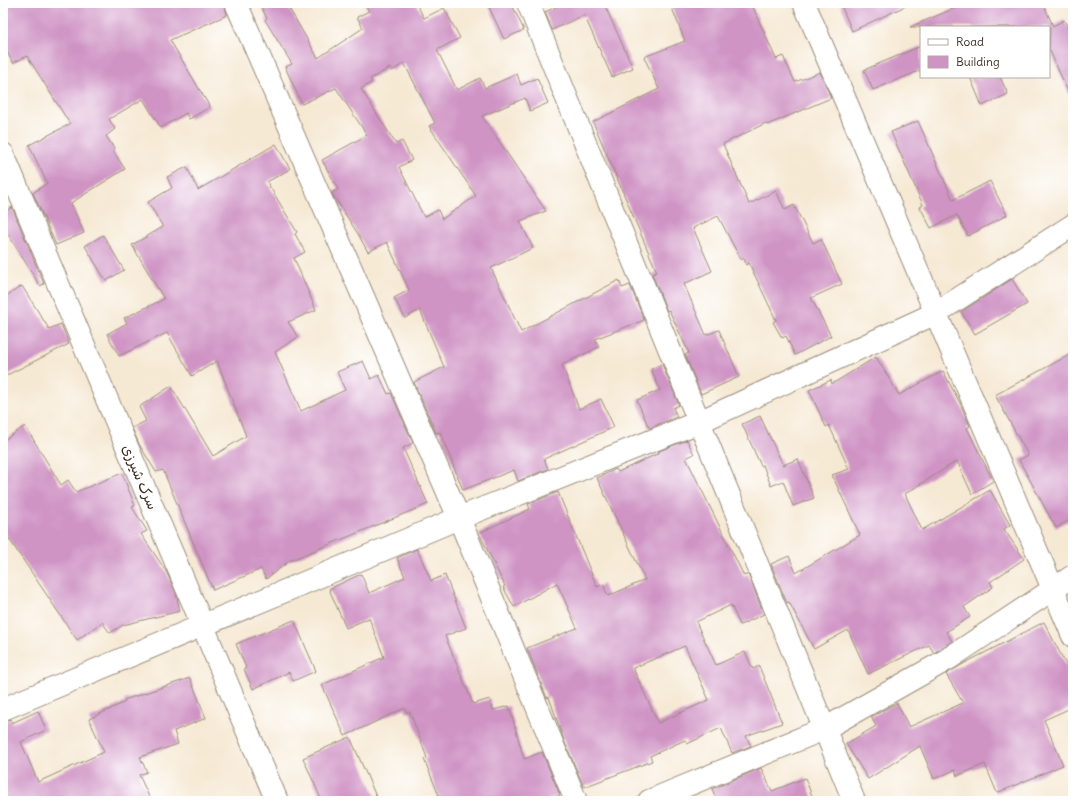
<svg xmlns="http://www.w3.org/2000/svg" width="1076" height="804" font-family="Delius,'Playpen Sans Arabic',sans-serif">
	<style>
		.building { fill: #cf93c4; fill-rule: evenodd }
		.lines { fill: none; stroke-linecap: round; stroke-linejoin: round }
		.street-casing { stroke: #988a79; stroke-width: 24 }
		.street { stroke: #fff; stroke-width: 22 }
		.labels { text-anchor: middle; stroke-width: 4; stroke-linejoin: round; paint-order: stroke }
		.street-label { font-size: 14px; fill: #3b2a1e; stroke: #fff }
	</style>
	<rect width="100%" height="100%" fill="#fff"/>
	<filter id="ink" filterUnits="userSpaceOnUse"><feTurbulence type="fractalNoise" baseFrequency=".025" numOctaves="2"/><feDisplacementMap in="SourceGraphic" scale="8" xChannelSelector="R" yChannelSelector="G"/><feConvolveMatrix kernelMatrix="1 2 1 2 8 2 1 2 1" color-interpolation-filters="sRGB"/></filter>
	<filter id="wash" filterUnits="userSpaceOnUse"><feTurbulence type="fractalNoise" baseFrequency=".012" numOctaves="4" result="noise"/><feDisplacementMap in="SourceGraphic" scale="16" xChannelSelector="R" yChannelSelector="G"/><feGaussianBlur stdDeviation="0.9" result="paint"/><feColorMatrix in="noise" values="0 0 0 0 0 0 0 0 0 0 0 0 0 0 0 0 0 1.4 0 .05"/><feComposite in="paint" operator="in"/></filter>
	<g filter="url(#wash)">
		<rect width="100%" height="100%" fill="#f6e9d4"/>
		<g id="blocks">
			<!-- building -->
			<path class="building" d="M16,3H224L227,15L170,40L210,107L189,119L186,113L161,128L143,99L109,119L115,129L106,136L115,150L113,151L125,169L71,203L84,233L56,245L33,193L47,183L29,145L70,124L27,56L13,63L3,45V10Z
				M259,3H286L318,58L363,28L357,17L369,11L364,3H416L424,18L444,8L460,38L437,50L457,90L480,78L485,88L517,74L521,85L537,78L548,103L530,111L525,98L482,116L546,211L520,221L533,248L491,268L521,332L619,280L622,288L630,285L644,320L595,339L599,347L562,365L579,409L601,399L614,427L544,459L548,469L518,481L514,470L463,490L440,432L436,433L414,382L444,367L420,310L405,318L394,298L409,290L387,242L368,252L358,234L333,195L332,193L338,189L322,160L367,135L336,88L302,104L285,67L292,64L265,20L267,18ZM404,63L435,123L429,126L476,196L442,219L438,210L424,217L399,167L412,160L402,141L396,144L361,89L372,82L370,79L390,68L392,71Z
				M487,3H511L524,30L504,39Z
				M565,3H612L605,6L633,68L612,77L584,15L552,30L545,12Z
				M670,3H751L776,59L783,56L795,82L820,72L831,98L767,125L766,123L723,144L749,204L776,191L785,210L794,205L813,243L821,239L842,284L811,298L831,336L795,355L786,336L782,338L773,322L776,320L749,263L746,265L744,258L741,260L718,216L693,228L712,271L684,284L706,335L719,330L739,377L701,394L685,355L689,353L669,310L667,311L652,274L657,272L593,122L659,89L644,57L685,41Z
				M840,3H912L852,31Z
				M967,3H1043L1053,26L1064,20L1068,28L1073,26V103L1049,49L1050,27H910Z
				M921,46V70L873,90L864,70Z
				M970,77H1000L1008,94L982,106Z
				M918,121L953,200L990,181L1007,215L968,236L957,215L931,228L920,207L923,205L891,132Z
				M276,144L290,169L267,182L297,232L295,234L305,252L294,258L316,310L288,322L298,337L275,352L301,411L345,390L337,372L363,361L371,379L379,375L388,394L391,393L413,443L403,448L428,504L289,561L266,579L261,569L213,590L163,470L156,472L139,444L132,428L146,421L139,407L171,386L213,456L246,436L217,361L192,376L167,333L119,356L107,334L127,323L124,318L164,299L132,245L163,227L148,202L172,188L167,177L187,167L198,190Z
				M12,207L44,284L40,286L3,226V213Z
				M103,235L124,270L106,281L85,246Z
				M1012,279L1027,304L975,334L961,312Z
				M22,286L49,329L61,324L69,344L3,377V298Z
				M1073,353V518L1056,528L1019,460L1028,455L995,395Z
				M876,357L899,395L943,371L960,403L970,426L967,428L993,481L972,494L957,461L905,494L922,530L990,490L1010,525L1004,529L1024,559L990,582L993,587L964,607L970,617L946,632L952,641L934,653L929,645L868,674L848,630L814,649L789,602L787,603L771,564L789,556L796,573L860,535L832,475L849,469L829,425L826,427L809,390L831,380L832,384Z
				M662,364L679,405L673,408L677,417L649,428L637,400L660,390L651,369Z
				M760,416L783,465L798,459L814,498L793,506L783,481L771,486L763,465L761,466L742,424Z
				M25,426L61,485L68,480L76,492L122,473L135,506L132,507L147,531L141,534L166,571L176,593L180,611L123,625L110,633L102,622L77,640L3,530V441Z
				M687,440L694,454L686,458L744,576L748,574L764,614L740,625L731,605L696,622L716,665L745,652L753,669L759,666L782,723L746,736L751,746L732,753L721,728L687,744L685,740L650,756L652,761L584,787L565,743L549,697L547,698L527,648L577,628L557,583L514,607L503,587L505,586L479,533L530,509L528,504L558,492L597,587L603,584L608,596L645,580L597,478L616,469L618,472L659,453V451ZM685,646L709,700L658,723L633,668Z
				M417,549L431,581L445,575L466,628L445,636L473,704L490,699L493,710L509,706L524,759L542,752L560,795L546,801H441L424,759L427,758L410,712L407,713L405,708L345,736L322,685L384,657L369,618L346,628L329,589L361,574L369,593L405,577L397,558Z
				M294,620L316,671L293,681L289,672L253,689L244,669L246,668L236,644Z
				M1044,622L1073,678V707L1044,720L1063,765L997,793L985,764L957,776L955,770L934,779L920,746L868,779L846,744L876,726L871,717L897,703L909,727L963,703L946,674L965,663Z
				M190,678L206,718L174,731L178,744L140,757L147,772L139,775L151,801H3V798L7,796L3,788V721L11,719L12,723L38,711L46,730L21,742L38,782L104,752L89,719L125,702L124,700Z
				M350,737L378,801H322L303,758Z
				M761,768L772,791L805,778L814,801H717L712,789Z"/>
		</g>
	</g>
	<g filter="url(#ink)">
		<use href="#blocks" fill-opacity="0" stroke="#988a79" stroke-width="1"/>
		<g class="lines">
			<defs>
				<path id="street" d="M236,3L459,518L576,801
					M528,3L854,801
					M804,3L1073,636
					M3,154L277,801
					M3,709L459,518L699,422L936,313L1073,225
					M649,801L824,729L948,659L1073,576"/>
			</defs>
			<!-- street casing -->
			<use href="#street" class="street-casing"/>
			<!-- street -->
			<use href="#street" class="street"/>
		</g>
	</g>
	<g class="labels">
		<!-- street labels -->
		<g class="street-label">
			<text transform="translate(140 477) rotate(67)" y="5">سرک شیرزی</text>
		</g>
	</g>
	<!-- margin -->
	<rect width="1076" height="804" fill="none" stroke="#fff" stroke-width="16"/>
	<!-- legend -->
	<rect x="920" y="26" width="130" height="52" fill="#ffffff" stroke="#b1aaa5"/>
	<rect x="928" y="39" width="20" height="6" fill="#ffffff" stroke="#b1aaa5"/>
	<text x="956" y="46" font-size="12" fill="#3b2a1e">Road</text>
	<rect x="928" y="56" width="20" height="12" fill="#cf93c4" stroke="#b1aaa5"/>
	<text x="956" y="66" font-size="12" fill="#3b2a1e">Building</text>
</svg>
